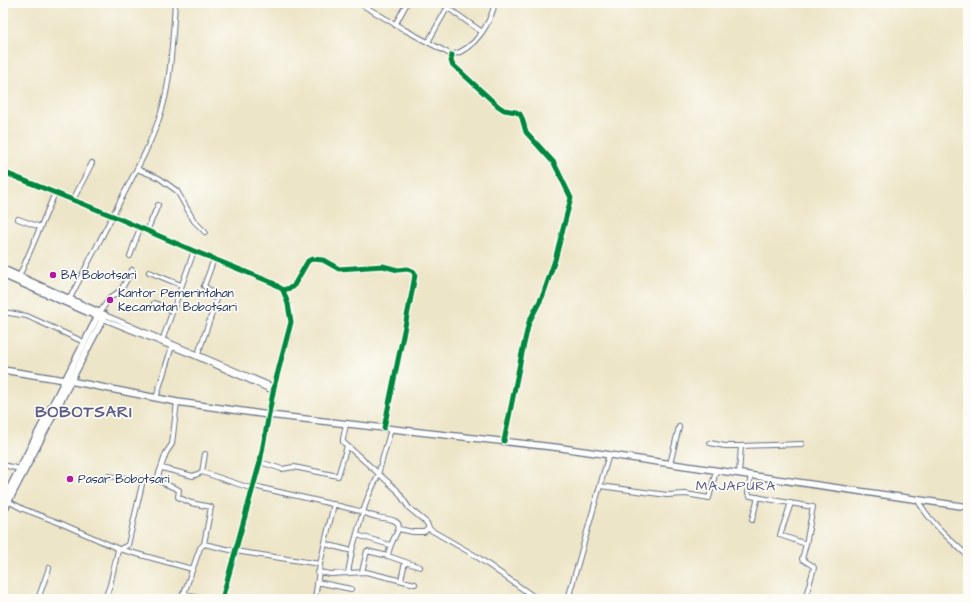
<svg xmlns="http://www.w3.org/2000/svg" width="971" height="602" font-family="'Architects Daughter',sans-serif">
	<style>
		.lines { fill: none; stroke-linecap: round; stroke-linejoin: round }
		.minor-casing { stroke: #646f83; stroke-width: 6 }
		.major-casing { stroke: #646f83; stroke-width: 8 }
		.minor { stroke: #fff; stroke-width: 4 }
		.major { stroke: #fff; stroke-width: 5.5 }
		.cycleway-casing { stroke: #fdfcf7; stroke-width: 8 }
		.cycleway { stroke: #00873e; stroke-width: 5 }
		.poi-dot { fill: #b5179e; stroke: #fdfcf7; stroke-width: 1.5 }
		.labels { text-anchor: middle; stroke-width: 3.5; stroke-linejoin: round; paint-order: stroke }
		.poi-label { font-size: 12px; fill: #1b2f5e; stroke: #fdfcf7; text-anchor: start }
		.quarter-label { font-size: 14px; letter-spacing: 1px; fill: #5c5c89; stroke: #fdfcf7 }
		.district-label { font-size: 16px; font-weight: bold; letter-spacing: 1px; fill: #5c5c89; stroke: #fdfcf7 }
	</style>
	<rect width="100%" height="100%" fill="#fdfcf7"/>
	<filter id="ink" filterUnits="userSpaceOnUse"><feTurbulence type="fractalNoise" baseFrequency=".025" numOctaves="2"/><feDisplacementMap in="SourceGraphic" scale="8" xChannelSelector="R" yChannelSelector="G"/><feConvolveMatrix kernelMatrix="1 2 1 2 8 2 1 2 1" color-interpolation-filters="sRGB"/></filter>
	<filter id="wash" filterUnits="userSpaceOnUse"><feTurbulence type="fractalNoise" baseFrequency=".012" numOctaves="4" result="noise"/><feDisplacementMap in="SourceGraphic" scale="16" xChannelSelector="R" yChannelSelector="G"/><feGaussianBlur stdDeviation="0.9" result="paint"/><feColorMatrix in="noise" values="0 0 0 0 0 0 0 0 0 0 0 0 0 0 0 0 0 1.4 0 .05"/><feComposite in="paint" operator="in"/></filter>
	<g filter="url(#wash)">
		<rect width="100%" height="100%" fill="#ede5c7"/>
	</g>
	<g filter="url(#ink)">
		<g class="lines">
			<defs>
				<path id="minor" d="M359,3L405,30L452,55C475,49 490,24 495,3
					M441,3L482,32
					M395,25L407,3
					M428,42L450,3
					M452,55L451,60L452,64L498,106L504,110L516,112L520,114L522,118L526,132L554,163L571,198L555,260L543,295L529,322L522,353L504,441
					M137,169L159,178L177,191L194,221L205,232
					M3,172L113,216L194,251L273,283L283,290L288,304L291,322L274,387L260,462L222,599
					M73,200L92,163
					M18,219L40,227
					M147,231L158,205
					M130,256L140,228
					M149,272L181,285
					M19,277L55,193
					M283,290L293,287L308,261L312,259L323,260L339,269L383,266L398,270L407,269L413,271L415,275L412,292L384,428
					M69,300L144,155C154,133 163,112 167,88C172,60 173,31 175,3
					M154,303L172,311
					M3,312L27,316L84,342
					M100,312L109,299L121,290L132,270
					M105,315L274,387
					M103,319L197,357L273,391
					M162,341L194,251
					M198,354L218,296L204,286L214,259
					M156,398L172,346
					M346,424L343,439V442L397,490L409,508L427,523L429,529L476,556L537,599
					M710,443L725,446H741
					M260,462L282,469L294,467L338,476L347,446
					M670,464L679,427
					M3,465L20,469
					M162,468L193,476L202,472L253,489
					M202,472L205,454
					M739,474L741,446L802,444
					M751,475L748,493L750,496L813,507L806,544
					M107,476L143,480
					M156,480L177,489L179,490L178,497L180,498L191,503L211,507L204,544
					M254,486C290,495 327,502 363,512L368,497L377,478L391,429
					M600,486L667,495L686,494L709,498L716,471
					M917,499C929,521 949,539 968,556
					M6,500L23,509L60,523L119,549L192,569
					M791,503L780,535L806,544L802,559L813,566L814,568L807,592L803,599
					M752,520L758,497
					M399,529L413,532H424L429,528
					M357,535L390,545
					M325,544L352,551L363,512C367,514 372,516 377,517C383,519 403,518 398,530C394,539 389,546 388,556L420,567
					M318,572L331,574L366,572L415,584
					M362,572L367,551L388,556
					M348,573L352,551
					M401,580L405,562
					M317,582L351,589
					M183,593L201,599
					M38,599L49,568
					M105,599L110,585L118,550L128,545L143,480L157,479L166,453L172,444L177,402
					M182,599L200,548L204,544L235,551L320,564
					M315,599L320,564L334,504
					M568,599L609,454"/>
				<path id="major" d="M3,269L105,315L3,512
					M3,275L101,318
					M3,370L65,380L177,402L269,415L562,448L968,507
					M3,501L100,312"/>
			</defs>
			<!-- minor casing -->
			<use href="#minor" class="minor-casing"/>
			<!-- major casing -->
			<use href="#major" class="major-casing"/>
			<!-- minor -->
			<use href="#minor" class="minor"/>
			<!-- major -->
			<use href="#major" class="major"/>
			<defs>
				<path id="cycleway" d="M452,55L451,60L452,64L498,106L504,110L516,112L520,114L522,118L526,132L554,163L571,198L555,260L543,295L529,322L522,353L504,441
					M3,172L113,216L194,251L273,283L283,290L288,304L291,322L274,387L260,462L222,599
					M283,290L293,287L308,261L312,259L323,260L339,269L383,266L398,270L407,269L413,271L415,275L412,292L384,428"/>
			</defs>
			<!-- cycleway casing -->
			<use href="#cycleway" class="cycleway-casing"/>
			<!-- cycleway -->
			<use href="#cycleway" class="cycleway"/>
		</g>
	</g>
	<!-- markers -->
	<g class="poi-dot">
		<circle cx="53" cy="275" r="4"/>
		<circle cx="110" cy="300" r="4"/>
		<circle cx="70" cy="479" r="4"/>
	</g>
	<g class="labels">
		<!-- poi labels -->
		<g class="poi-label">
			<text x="61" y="279">BA Bobotsari</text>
			<text x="118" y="297">Kantor Pemerintahan<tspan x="118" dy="14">Kecamatan Bobotsari</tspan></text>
			<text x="78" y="483">Pasar Bobotsari</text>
		</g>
		<!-- quarter labels -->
		<g class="quarter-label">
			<text x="736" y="490">MAJAPURA</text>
		</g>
		<!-- district labels -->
		<g class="district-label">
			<text x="84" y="417">BOBOTSARI</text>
		</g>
	</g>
	<!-- margin -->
	<rect width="971" height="602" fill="none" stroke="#fdfcf7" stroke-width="16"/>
</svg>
